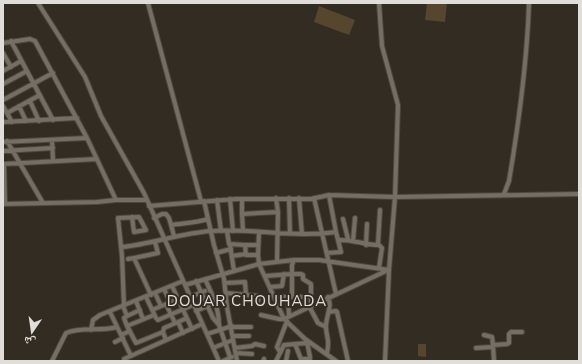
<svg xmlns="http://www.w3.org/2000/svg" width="582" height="364" font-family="'Nunito Sans','Noto Naskh Arabic',sans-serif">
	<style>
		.green { fill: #56462d }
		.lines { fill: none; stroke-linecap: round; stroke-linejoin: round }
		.minor-casing { stroke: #4e4841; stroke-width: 6 }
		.minor { stroke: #756e63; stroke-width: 4 }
		.labels { text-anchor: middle; stroke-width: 4; stroke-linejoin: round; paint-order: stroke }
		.neighbourhood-label { font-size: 15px; letter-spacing: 1px; fill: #e1ddd8; stroke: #322c23 }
	</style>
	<rect width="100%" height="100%" fill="#322c23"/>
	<!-- green -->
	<path class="green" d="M427,3H447L445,22L425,20Z
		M319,6L355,20L349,35L314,22Z
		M418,344H426V357L418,356Z"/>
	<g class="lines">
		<defs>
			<path id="minor" d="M38,3L85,77L101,116L144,193L219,361
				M148,3L201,201
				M379,3L382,46L398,105L395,197L389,270L385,361
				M11,41L53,120
				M3,43L30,39L35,41L87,138L116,200L97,202L3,204
				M3,53L11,67
				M3,71L21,61
				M3,84L27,71
				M3,100L53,73
				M30,101L39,121
				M3,106L12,122
				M19,106L26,121
				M7,113L40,95
				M3,122L77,118
				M52,140L53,160
				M7,141L43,203
				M3,142L87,138
				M3,151L53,148
				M3,164L97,159
				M4,164L5,204
				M504,194L509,181C519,122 527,63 529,3
				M329,195L336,232
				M276,198L278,212
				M289,198L290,234
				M299,198L302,234
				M314,198L336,294
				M230,199L233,231
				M242,199V214
				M116,200H147
				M217,200L221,231
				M204,201L214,245L224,279L227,307L237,361
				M149,206L236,199H311L329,195L395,197L579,194
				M154,218L162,214H166L169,218L171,225
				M343,219L348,239
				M227,231L229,244L245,245L246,255H258L259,264L284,319L305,339L336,361
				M243,231L242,214L278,212L277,262
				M174,236L171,225C184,223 196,223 208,219
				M338,240C352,239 365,245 379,245
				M353,241L355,218
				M230,245L234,271
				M245,245H258
				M366,245L367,224
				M122,247C152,244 181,233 211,231C253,228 295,238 336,232L341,252L327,253
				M216,253L231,249
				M258,255L259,232
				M232,256L246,254
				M134,258L158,253L155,242
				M128,259L134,258L151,295
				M379,268L382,248L378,244L380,210
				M265,276L292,274V265L294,260
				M205,279C212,294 219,308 219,325
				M196,281L213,318L219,325L230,357
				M225,283L245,282L246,295
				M185,285L259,264L294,260H319L389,270
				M172,286L192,329
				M270,287L282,286L284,274
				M164,289L170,302
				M155,293L161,306
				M226,293L259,296L258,301
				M146,297L156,318L158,320L193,305
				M190,297L205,291
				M274,297H311
				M288,297L289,316
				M292,297V274H301L303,275V279L311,284V305
				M136,301L143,319
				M166,304L175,323
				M123,306L127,316L124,318L127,326L154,315
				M124,306L122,256L118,218L139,217L146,230L134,232L132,217
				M309,306L318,323L326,327
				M152,310L178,299
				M196,311L226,298
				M110,312L121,335L130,331
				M329,312L336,311L337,312L348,361
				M261,315L279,319H284L386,271
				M127,316L140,310
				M127,326L136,343L163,332L166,340
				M232,327H251
				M91,330L93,320L100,315L183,281
				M163,332L164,328L178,322
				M183,333L178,322L187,318
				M207,334L232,326
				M121,335L131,356
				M484,335L492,337L493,345
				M233,336H249
				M115,342L123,338
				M307,342L310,357L309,361
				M295,344L301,359H310
				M213,348L233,340
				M235,348L252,346L255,344L264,346
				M476,348L492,347
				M280,352L277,347L287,321
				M236,353L252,354
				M327,353C330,340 327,340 326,328C325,318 333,307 328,297
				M124,359L202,324
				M52,361L66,333C82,326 100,332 117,327
				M223,361L232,357
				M263,361L264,359
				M276,361L284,345L307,343
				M286,361L288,351
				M494,361L493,345L507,344L509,343V334L511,332H522"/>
		</defs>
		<!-- minor casing -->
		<use href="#minor" class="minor-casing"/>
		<!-- minor -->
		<use href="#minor" class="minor"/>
	</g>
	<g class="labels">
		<!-- neighbourhood labels -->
		<g class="neighbourhood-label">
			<text x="247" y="306">DOUAR CHOUHADA</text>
		</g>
	</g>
	<!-- border -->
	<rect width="582" height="364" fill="none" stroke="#e1ddd8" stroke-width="8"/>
	<!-- north arrow -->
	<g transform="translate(32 332) rotate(193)" stroke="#322c23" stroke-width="3" paint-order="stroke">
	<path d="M0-3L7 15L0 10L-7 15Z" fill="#e1ddd8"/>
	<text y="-6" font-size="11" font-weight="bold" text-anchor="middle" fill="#e1ddd8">ش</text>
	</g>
</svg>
